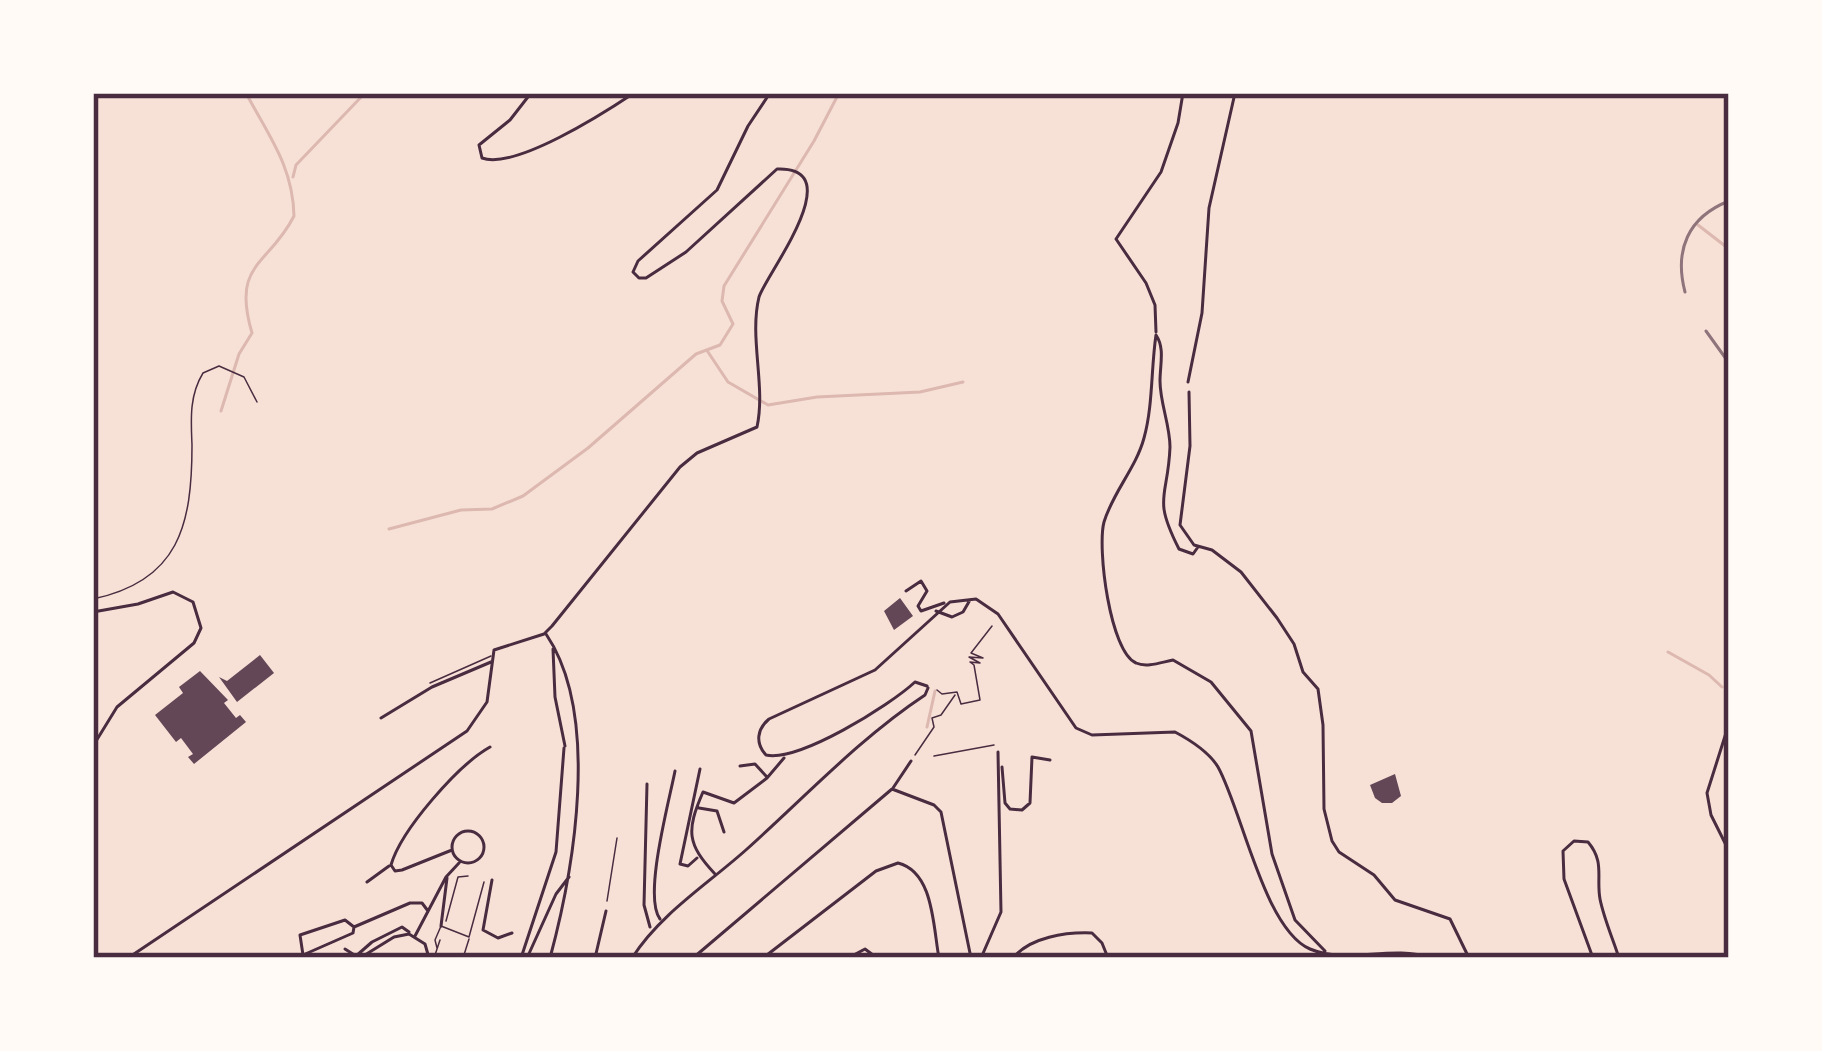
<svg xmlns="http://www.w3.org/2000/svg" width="1822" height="1051" font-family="Montserrat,sans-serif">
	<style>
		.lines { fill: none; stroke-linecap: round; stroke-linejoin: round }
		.stream { stroke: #dcb8b0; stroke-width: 3 }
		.building { fill: #644757 }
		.path { stroke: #4a2c40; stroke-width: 1.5 }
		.service { stroke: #4a2c40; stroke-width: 1.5 }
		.pedestrian { stroke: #4a2c40; stroke-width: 3 }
		.minor { stroke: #4a2c40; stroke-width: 3 }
		.rail { stroke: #8f747c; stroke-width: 3 }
		.neatline { fill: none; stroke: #4a2c40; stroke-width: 4.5 }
	</style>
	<rect width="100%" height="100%" fill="#f7e1d7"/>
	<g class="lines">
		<!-- stream -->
		<path class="stream" d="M293,177L296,165L365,93
			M1698,225L1729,249
			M708,352L728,382L768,405L817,397L920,392L963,382
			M221,411L239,354L252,333C231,262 269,266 294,216C293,166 268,135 246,93
			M389,529L461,510L492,509L523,496L588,448L696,354L720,345L733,324L722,301L724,286L814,141L839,93
			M1668,652L1709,675L1722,687
			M927,727L935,691"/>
	</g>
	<!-- building -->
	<path class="building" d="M900,598L913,616L894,630L884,611Z
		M260,655L274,673L237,702L219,677L227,681Z
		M200,671L228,700L224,703L236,718L240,715L246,722L194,764L188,757L193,754L181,738L176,742L155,715L183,693L179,687Z
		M1395,774L1401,796L1392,803H1382L1375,798L1370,785Z"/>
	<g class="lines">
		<!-- path -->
		<path class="path" d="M937,690L942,694L957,692L961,704L980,700L974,665L970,662L980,663L969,657L983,658L971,653L992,626
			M915,755L934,727L932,718L941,715L955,695
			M934,756L994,745
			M607,901L617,838"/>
		<!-- service -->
		<path class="service" d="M93,599C179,581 192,525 192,445C191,420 189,396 203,373L219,366L244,377L257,402
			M430,683L491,656
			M446,921L458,877L468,876
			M437,948L435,940L441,926L469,937L484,882
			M434,958L440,940
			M463,958L469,939"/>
		<!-- pedestrian -->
		<path class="pedestrian" d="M521,958L556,852L564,748"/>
		<!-- minor -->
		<path class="minor" d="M531,93L510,120L479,145L482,158C515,170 604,113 634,93
			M1156,332L1155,305L1146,283L1116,239L1161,172L1178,123L1183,93
			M1188,382L1202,313L1209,208L1235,93
			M1189,392L1190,446L1180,525L1194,545L1212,550L1241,572L1277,618L1294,644L1303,672L1318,689L1323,725L1324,809L1332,841L1339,852L1374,875L1395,900L1450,919L1469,958
			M1198,547L1193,554L1179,549C1152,496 1168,499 1170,447C1170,425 1160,403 1160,381C1160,365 1165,348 1156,335C1151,368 1153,406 1144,438C1136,468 1113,492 1104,522C1097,548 1110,652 1136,663C1147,668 1162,662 1173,660L1211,682L1251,731L1272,854L1295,920L1325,951
			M906,591L921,581L927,591L918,606L921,611L944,603
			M936,611L952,617L963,612L970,600
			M93,612L138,604L173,592L193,602L201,628L194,643L117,707L93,746
			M546,634C601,715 574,869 550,958
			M553,649L555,697L565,746
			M927,686L915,682C889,706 799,762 766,755C755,743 757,729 769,719L875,670L950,602L976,599L998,614L1076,728L1092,735L1175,732C1190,740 1209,752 1218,767C1242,810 1264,929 1310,949C1348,965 1391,944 1431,958
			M1729,688L1726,733L1707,793L1711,815L1729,851
			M381,718L432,687L491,662
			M740,766L755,764L766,776
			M1002,767L1005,803L1010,809L1022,810L1030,803L1032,757L1050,760
			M647,784L644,905L650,927
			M893,788L911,761
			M699,808L717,811L724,832
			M452 847a16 16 0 1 1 32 0a16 16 0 1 1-32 0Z
			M452,850L402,870L395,871L391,865C401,830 458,765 490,747
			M697,858L688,866L680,864L700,769
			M715,874C687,844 686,831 703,792L734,803L767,778L784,758
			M492,880L483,930L498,938L512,933
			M367,882L389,866
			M660,919C643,897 669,802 675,771
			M441,926L447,878
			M354,927L345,920L300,935L303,955L353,933L354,927L410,903H422L428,911
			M415,936L446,877L459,863
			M345,949L356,956L372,942L402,927L409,932
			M128,958L467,731L487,702L494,650L544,634L552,626L680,467L697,453L757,427C766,386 749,338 759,297C765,276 852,166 777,169L686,252L646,278H639L633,272L638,261L717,190L748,126L770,93
			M360,958L394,937L409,934L425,944L429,958
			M527,958L556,894L569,877
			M595,958L606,911
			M632,958C661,913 708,884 747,849C805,797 860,738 925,695L928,688
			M693,958L892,789L934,805L941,812L971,958
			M763,958L876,871L898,863C934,872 933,927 939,958
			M848,958L865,949L877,958
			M981,958L1001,912L998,752
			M1013,958C1030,937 1066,932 1092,933L1102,943L1108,958
			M1593,958L1564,879L1563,851L1574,841L1588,842C1605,862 1596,877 1600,899C1604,919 1613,939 1619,958"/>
		<!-- rail -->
		<path class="rail" d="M1685,292C1674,250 1688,217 1729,201
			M1706,331L1729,363"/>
	</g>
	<!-- border -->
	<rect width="1822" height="1051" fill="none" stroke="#fffaf5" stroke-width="192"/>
	<rect x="96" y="96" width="1630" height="859" class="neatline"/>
</svg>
